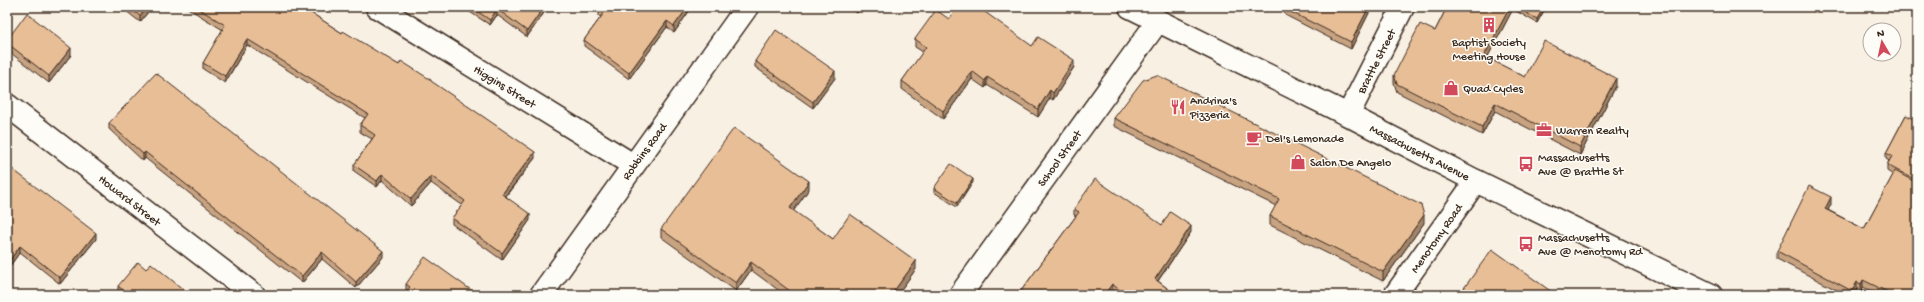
<svg xmlns="http://www.w3.org/2000/svg" width="1924" height="302" font-family="'Gochi Hand',sans-serif">
	<style>
		.lines { fill: none; stroke-linecap: round; stroke-linejoin: round }
		.minor-casing { stroke: #3b2a1e; stroke-width: 25 }
		.major-casing { stroke: #3b2a1e; stroke-width: 25 }
		.minor { stroke: #fdfcf7; stroke-width: 22 }
		.major { stroke: #fdfcf7; stroke-width: 22 }
		.wall { fill: #c8a382; stroke: #3b2a1e }
		.shaded-wall { fill: #a2856a; stroke: #3b2a1e }
		.building { fill: #e8be97; stroke: #3b2a1e }
		.labels { text-anchor: middle; stroke-width: 3; stroke-linejoin: round; paint-order: stroke }
		.poi-label { font-size: 12px; fill: #3b2a1e; stroke: #fdfcf7; text-anchor: start }
		.street-label { font-size: 12px; fill: #3b2a1e; stroke: #fdfcf7 }
	</style>
	<rect width="100%" height="100%" fill="#f9f0e4"/>
	<filter id="ink" filterUnits="userSpaceOnUse"><feTurbulence type="fractalNoise" baseFrequency=".025" numOctaves="2"/><feDisplacementMap in="SourceGraphic" scale="8" xChannelSelector="R" yChannelSelector="G"/><feConvolveMatrix kernelMatrix="1 2 1 2 8 2 1 2 1" color-interpolation-filters="sRGB"/></filter>
	<g filter="url(#ink)">
		<g class="lines">
			<defs>
				<path id="minor" d="M377,7L633,165
					M7,105L254,295
					M541,295L747,7
					M960,295L1158,21
					M1395,295L1476,181"/>
				<path id="major" d="M1130,7L1348,115L1476,181L1711,295
					M1348,115L1403,7"/>
			</defs>
			<!-- minor casing -->
			<use href="#minor" class="minor-casing"/>
			<!-- major casing -->
			<use href="#major" class="major-casing"/>
			<!-- minor -->
			<use href="#minor" class="minor"/>
			<!-- major -->
			<use href="#major" class="major"/>
		</g>
		<!-- wall -->
		<path class="wall" d="M121,7H152L140,22Z
			M186,7H302L342,33L399,65L431,82L535,158L506,196L530,220L502,260L452,224V218L462,205L431,183L411,206L382,180L377,187L354,171V165L372,139L360,132V125L365,118L247,45L225,83L203,69V63L223,30Z
			M462,7H548L527,37L497,15L490,25Z
			M692,7L674,33L667,27L629,79L584,46V40L601,17L599,16V9Z
			M849,7H861L857,13Z
			M1278,7H1372L1351,49L1285,15L1284,10Z
			M1447,7H1514L1487,58L1525,77L1616,86L1580,155L1495,111L1482,135L1397,92L1394,83V75L1435,31Z
			M1516,7H1546L1537,23L1516,11Z
			M949,19L1032,46L1074,67L1053,100L1050,98L1038,117L987,85L985,88L972,79L943,119L902,89V81L923,52L915,47V39Z
			M7,40L71,55L49,83L7,50Z
			M755,61L835,78L813,108L755,67Z
			M1906,115L1916,182L1917,295H1879L1863,287L1861,292L1857,289L1854,295H1846L1777,259V251L1831,204L1828,210L1864,229L1893,175L1887,171V165L1889,161L1886,159V153Z
			M1114,118L1424,223L1383,281L1270,225V216L1276,206L1114,126Z
			M109,123L383,257L356,288L322,259L302,283L145,158L143,161L109,129Z
			M7,165L96,239L60,284L20,252L7,270Z
			M973,182L957,207L934,192V188Z
			M809,189L793,211L833,239L916,269L897,295H785L751,270L736,291L661,237V229Z
			M1074,209L1162,225L1191,232L1158,281L1176,295H1118L1112,290L1109,295H1018L1076,216L1074,215Z
			M146,269L190,295H121L118,293V286Z
			M406,284L471,295L406,291Z"/>
		<!-- shaded-wall -->
		<path class="shaded-wall" d="M147,7H152L140,22V16Z
			M544,7H548L527,37V31Z
			M688,7H692L674,33V26Z
			M857,7H861L857,13Z
			M1369,7H1372L1351,49V42Z
			M1510,7H1514L1484,64V56Z
			M1544,7H1546L1537,23V19Z
			M497,9V15L490,25V20Z
			M667,21V27L629,79V73Z
			M247,39V45L225,83V76Z
			M71,48V55L49,83V76Z
			M1074,60V67L1053,100V93Z
			M835,71V78L813,108V102Z
			M972,71V79L943,119V111Z
			M987,77V85L985,88V81Z
			M1616,78V86L1580,155V147Z
			M1050,90V98L1038,117V109Z
			M1495,103V111L1482,135V127Z
			M145,152V158L143,161V154Z
			M535,152V158L502,200V194Z
			M1917,173V179L1914,186V179Z
			M382,174V180L377,187V181Z
			M431,176V183L411,206V199Z
			M973,179V182L957,207V203Z
			M809,181V189L790,216V208Z
			M1831,197V204L1825,216V209Z
			M530,214V220L502,260V253Z
			M1424,215V223L1383,281V272Z
			M1191,226V232L1155,285V279Z
			M96,233V239L60,284V278Z
			M20,246V252L7,270V264Z
			M383,251V257L356,288V282Z
			M322,252V259L302,283V276Z
			M916,261V269L897,295H891Z
			M751,262V270L736,291V283Z
			M1863,280V287L1861,292V284Z
			M1857,282V289L1854,295H1852V291Z
			M1112,284V290L1109,295H1104Z
			M471,290V295H467Z"/>
		<!-- building -->
		<path class="building" d="M129,7H147L140,16Z
			M196,7H302L342,33L343,31L399,65L401,61L431,80V81L535,152L502,194L530,214L502,253L452,218L465,201L431,176L411,199L382,174L377,181L354,165L375,135L360,125L368,114L247,39L225,76L203,63L225,25Z
			M471,7H544L527,31L497,9L490,20Z
			M600,7H688L674,26L667,21L629,73L584,40L604,13L599,9Z
			M958,7H978L1032,46L1038,37L1074,60L1053,93L1050,90L1038,109L987,77L985,81L972,71L943,111L902,81L926,47L915,39L936,10L949,19Z
			M1285,7H1369L1351,42L1285,9Z
			M1447,7H1510L1484,56L1525,77L1544,41L1616,78L1580,147L1495,103L1482,127L1397,84L1394,75L1420,24L1435,31Z
			M1516,7H1544L1537,19Z
			M27,13L71,48L49,76L7,43V40Z
			M776,30L835,71L813,102L755,61Z
			M156,73L383,251L356,282L322,252L302,276L145,152L143,154L109,123Z
			M1157,75L1421,205L1424,215L1383,272L1270,216L1279,199L1114,118L1143,80Z
			M1906,115L1917,121V173L1914,179L1887,165L1892,156L1886,153Z
			M734,128L809,181L790,208L833,239L850,214L916,261L891,295H793L794,294L751,262L736,283L661,229Z
			M951,164L973,179L957,203L934,188Z
			M7,165L96,233L60,278L20,246L7,264Z
			M1895,171L1917,183V295H1894L1863,280L1861,284L1857,282L1852,291L1777,251L1809,186L1831,197L1825,209L1864,229Z
			M1095,179L1162,225L1170,212L1191,226L1155,279L1176,295H1126L1112,284L1104,295H1018L1079,212L1074,209Z
			M1492,249L1556,295H1459Z
			M425,257L471,290L467,295H403L410,287L406,284Z
			M138,262L146,269L151,263L190,295H129L118,286Z"/>
	</g>
	<!-- icons -->
	<defs>
		<symbol id="building-bare" viewBox="-9 -9 18 18"><path d="M-4-6H4V6H1V3H-1V6H-4ZM-2.5-4.3h1.7v1.8h-1.7ZM.8-4.3h1.7v1.8H.8ZM-2.5-1h1.7V.8h-1.7ZM.8-1h1.7V.8H.8Z" fill="#d1495b" stroke="#fdfcf7" stroke-width="2.5" paint-order="stroke"/></symbol>
		<symbol id="shop-bare" viewBox="-9 -9 18 18"><path d="M-5-2.5h2.3a2.7 3.5 0 0 1 5.4 0H5L5.5 6h-11ZM-1.5-2.5h3a1.5 2.3 0 0 0-3 0Z" fill="#d1495b" stroke="#fdfcf7" stroke-width="2.5" paint-order="stroke"/></symbol>
		<symbol id="restaurant-bare" viewBox="-9 -9 18 18"><path d="M-5-6h1v4h1v-4h1v4h1v-4h1v5L-1.5 .5V6h-2V.5L-5-1ZM5-6V6H3V1.5H1.5Q1.5-4 5-6Z" fill="#d1495b" stroke="#fdfcf7" stroke-width="2.5" paint-order="stroke"/></symbol>
		<symbol id="office-bare" viewBox="-9 -9 18 18"><path d="M-6-3h4V-5.5h4V-3h4V5H-6ZM-1-4.5V-3h2v-1.5ZM-6 0V1H6V0Z" fill="#d1495b" stroke="#fdfcf7" stroke-width="2.5" paint-order="stroke"/></symbol>
		<symbol id="cafe-bare" viewBox="-9 -9 18 18"><path d="M-5.5-4.5H6V0H3Q3 3.5 0 3.5H-2.5Q-5.5 3.5-5.5 0ZM3-3.2v2h1.7v-2ZM-6 4.5H4V6H-6Z" fill="#d1495b" stroke="#fdfcf7" stroke-width="2.5" paint-order="stroke"/></symbol>
		<symbol id="bus-bare" viewBox="-9 -9 18 18"><path d="M-5-6H5V4H4V6H2V4H-2V6H-4V4H-5ZM-3.5-4V0h7V-4ZM-3.5 1.2v1.5H-2V1.2ZM2 1.2v1.5H3.5V1.2Z" fill="#d1495b" stroke="#fdfcf7" stroke-width="2.5" paint-order="stroke"/></symbol>
	</defs>
	<g fill-rule="evenodd">
		<use href="#building-bare" x="1478" y="14" width="22" height="22"/>
		<use href="#shop-bare" x="1440" y="77" width="22" height="22"/>
		<use href="#restaurant-bare" x="1167" y="96" width="22" height="22"/>
		<use href="#office-bare" x="1533" y="119" width="22" height="22"/>
		<use href="#cafe-bare" x="1243" y="127" width="22" height="22"/>
		<use href="#shop-bare" x="1287" y="151" width="22" height="22"/>
		<use href="#bus-bare" x="1515" y="153" width="22" height="22"/>
		<use href="#bus-bare" x="1515" y="233" width="22" height="22"/>
	</g>
	<g class="labels">
		<!-- poi labels -->
		<g class="poi-label">
			<text x="1489" y="46" text-anchor="middle">Baptist Society<tspan x="1489" dy="14">Meeting House</tspan></text>
			<text x="1463" y="92">Quad Cycles</text>
			<text x="1190" y="104">Andrina's<tspan x="1190" dy="14">Pizzeria</tspan></text>
			<text x="1556" y="134">Warren Realty</text>
			<text x="1266" y="142">Del's Lemonade</text>
			<text x="1538" y="161">Massachusetts<tspan x="1538" dy="14">Ave @ Brattle St</tspan></text>
			<text x="1310" y="166">Salon De Angelo</text>
			<text x="1538" y="241">Massachusetts<tspan x="1538" dy="14">Ave @ Menotomy Rd</tspan></text>
		</g>
		<!-- street labels -->
		<g class="street-label">
			<text transform="translate(1376 61) rotate(-63)" y="4">Brattle Street</text>
			<text transform="translate(505 86) rotate(32)" y="4">Higgins Street</text>
			<text transform="translate(644 151) rotate(-54)" y="4">Robbins Road</text>
			<text transform="translate(1420 152) rotate(27)" y="4">Massachusetts Avenue</text>
			<text transform="translate(1059 158) rotate(-54)" y="4">School Street</text>
			<text transform="translate(130 200) rotate(38)" y="4">Howard Street</text>
			<text transform="translate(1436 238) rotate(-55)" y="4">Menotomy Road</text>
		</g>
	</g>
	<!-- margin -->
	<rect width="1924" height="302" fill="none" stroke="#fdfcf7" stroke-width="24"/>
	<rect x="12" y="12" width="1900" height="278" fill="none" stroke="#3b2a1e" stroke-width="1.5" filter="url(#ink)"/>
	<!-- north arrow -->
	<g transform="translate(1882 42) rotate(351)"><circle r="19" fill="#fdfcf7" stroke="#afa8a0"/>
	<path d="M0-3L7 15L0 10L-7 15Z" fill="#d1495b"/>
	<text y="-6" font-size="11" font-weight="bold" text-anchor="middle" fill="#3b2a1e">N</text>
	</g>
</svg>
